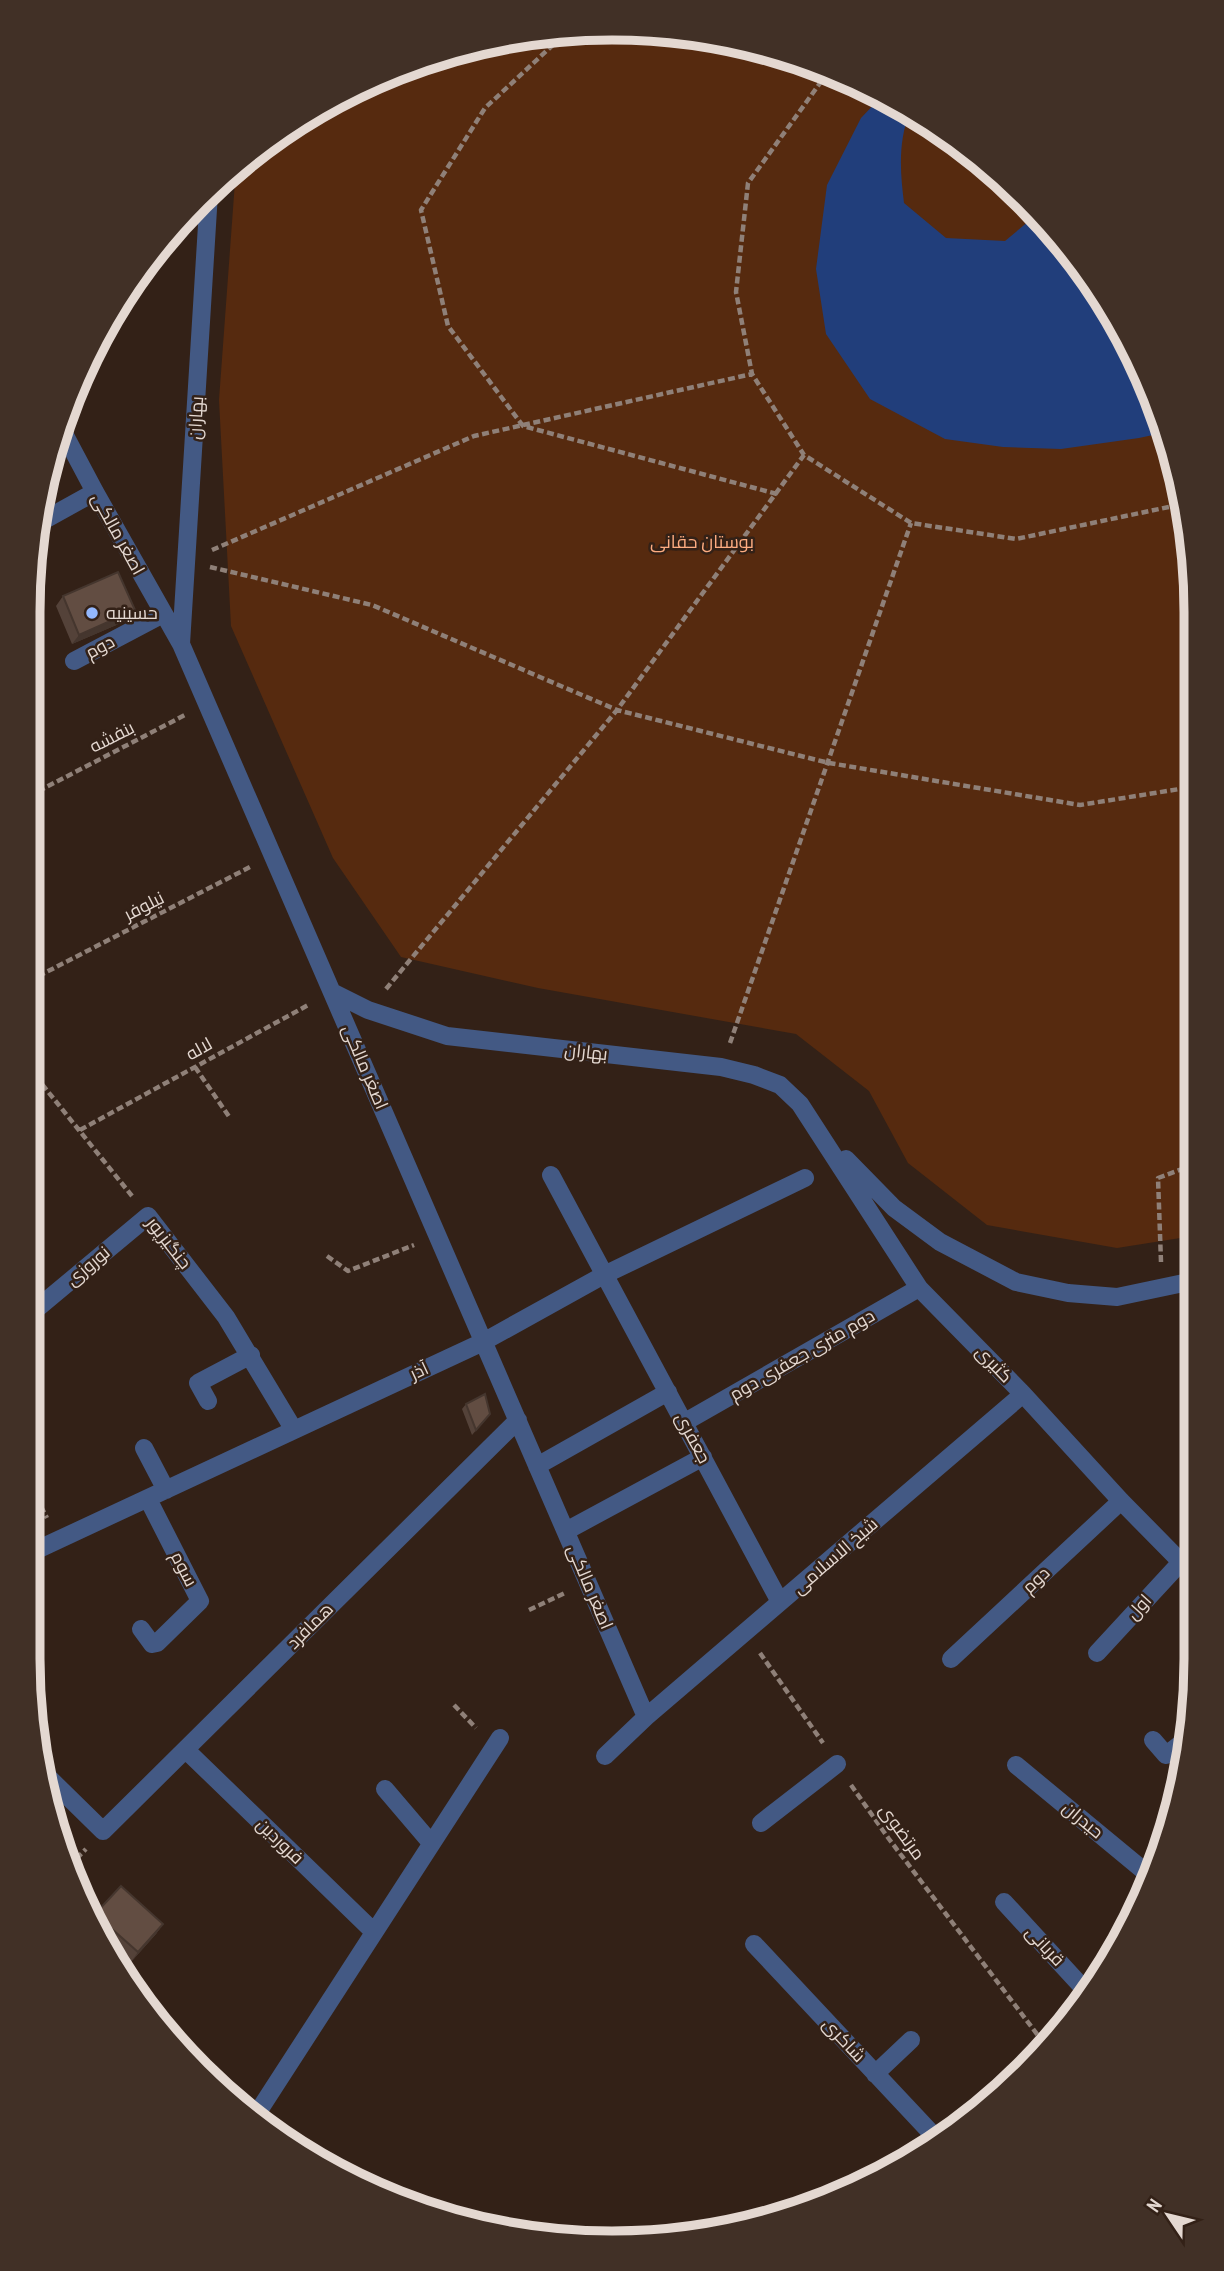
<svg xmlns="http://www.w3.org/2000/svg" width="1224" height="2271" font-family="'PT Sans Narrow',Cairo,sans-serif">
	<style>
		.green { fill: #562a0f }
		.water { fill: #213e7b }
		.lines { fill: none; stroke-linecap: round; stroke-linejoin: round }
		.path { stroke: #8f8078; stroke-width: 4.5; stroke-dasharray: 7 3.5; stroke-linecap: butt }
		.minor { stroke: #435984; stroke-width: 18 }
		.wall { fill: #544239 }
		.shaded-wall { fill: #45362e }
		.building { fill: #624d42; stroke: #45362e; stroke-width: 2 }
		.poi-dot { fill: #93b7fd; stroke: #332117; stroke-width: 2.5 }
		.labels { text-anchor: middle; stroke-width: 5; stroke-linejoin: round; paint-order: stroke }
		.street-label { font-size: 18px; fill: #e4d8d1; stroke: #332117 }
		.park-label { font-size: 18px; fill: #fdac81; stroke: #332117 }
		.poi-label { font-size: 18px; fill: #e4d8d1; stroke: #332117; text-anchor: start }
		.rim { fill: none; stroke: #e4d8d1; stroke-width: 9 }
	</style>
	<rect width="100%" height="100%" fill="#332117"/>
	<!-- green -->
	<path class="green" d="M573,29L688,33L799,59L904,106L997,173L1097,287L1165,424L1191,536L1193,1236L1117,1248L987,1225L908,1163L869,1091L796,1034L538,988L401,957L333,858L231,626L219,400L236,168L256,149L353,88L460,48Z"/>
	<!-- water -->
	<path class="water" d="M882,96L910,111C898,142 900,171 904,203L946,238L1005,241L1035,216L1097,287L1167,432L1139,438L1061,449L1003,447L945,439L870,399L826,334L816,269L827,185L861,118Z"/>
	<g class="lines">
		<!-- path -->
		<path class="path" d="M569,30L485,108L421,210L448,326L523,426L777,494
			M828,72L748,183L736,292L752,374L804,455L911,523L1016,539L1183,504
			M212,550L474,436L752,374
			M210,567L372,605L617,710L829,763L1080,805L1192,787
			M29,796L185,715
			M29,981L250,867
			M386,989L617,710L804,455
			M730,1043L911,523
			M195,1067L230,1118
			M29,1068L132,1196
			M80,1130L310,1004
			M327,1256L348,1271L414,1245
			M1161,1262L1158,1178L1193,1165
			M36,1497L47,1518
			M529,1610L565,1593
			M760,1653L823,1743
			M454,1705L476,1728
			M851,1785L889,1839L1043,2042
			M69,1866L86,1849"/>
		<!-- minor -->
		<path class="minor" d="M61,428L95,492L181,644L646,1717
			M37,524L95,492
			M181,644L209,193
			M74,661L163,614
			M332,992L368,1010L447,1036L721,1067L754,1075L780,1085L800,1104L919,1288L1023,1394L1121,1501L1181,1562L1194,1571
			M846,1159L894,1208L940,1242L1016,1282L1068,1293L1117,1297L1193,1281
			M551,1175L780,1602
			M28,1316L148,1216L226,1317L294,1430
			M208,1401L198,1383L251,1355
			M685,1422L919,1288
			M144,1448L166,1490
			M537,1466L668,1392
			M566,1531L703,1457
			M28,1554L483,1342L604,1275L805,1178
			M141,1629L152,1644L157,1643L200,1601L148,1499
			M1097,1653L1181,1562
			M951,1659L1121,1501
			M1153,1740L1166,1755L1188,1738
			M186,1750L374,1932
			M605,1756L646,1717L1023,1394
			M1016,1765L1149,1875
			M47,1776L103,1831L518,1420
			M385,1789L431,1843
			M761,1823L837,1764
			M1004,1902L1085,1990
			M754,1944L935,2137
			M875,2074L911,2040
			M989,2103L1014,2077
			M256,2115L500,1738"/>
	</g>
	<!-- wall -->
	<path class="wall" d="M63,596L135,610L128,620L72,644L56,606Z
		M466,1404L486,1419L472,1435L462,1409Z
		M95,1914L163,1924L156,1934L131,1962L111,1944Z"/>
	<!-- shaded-wall -->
	<path class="shaded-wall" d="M135,610L128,620L72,644L79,635Z
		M163,1924L156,1934L131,1962L138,1952Z"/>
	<!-- building -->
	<path class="building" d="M118,572L135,610L79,635L63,596Z
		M485,1394L490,1414L476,1430L466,1404Z
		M121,1886L163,1924L138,1952L95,1914Z"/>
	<!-- markers -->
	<circle class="poi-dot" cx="92" cy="613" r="7"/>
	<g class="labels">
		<!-- street labels -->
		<g class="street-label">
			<text transform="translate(196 418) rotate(-87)" y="6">بهاران</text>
			<text transform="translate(118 534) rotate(61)" y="6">اصغر مالکی</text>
			<text transform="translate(100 647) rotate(-28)" y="6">دوم</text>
			<text transform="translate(112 737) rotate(-27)" y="6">بنفشه</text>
			<text transform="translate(144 906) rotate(-27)" y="6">نیلوفر</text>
			<text transform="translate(199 1049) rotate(-29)" y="6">لاله</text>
			<text transform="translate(586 1052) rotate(6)" y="6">بهاران</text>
			<text transform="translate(365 1067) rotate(67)" y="6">اصغر مالکی</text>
			<text transform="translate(169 1243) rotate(52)" y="6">چنگیزپور</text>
			<text transform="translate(88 1266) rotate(-40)" y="6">نوروزی</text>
			<text transform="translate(802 1355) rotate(-30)" y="6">دوم متری جعفری دوم</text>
			<text transform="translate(994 1364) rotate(46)" y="6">کثیری</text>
			<text transform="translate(419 1371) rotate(-25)" y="6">آذر</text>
			<text transform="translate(693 1438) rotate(62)" y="6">جعفری</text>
			<text transform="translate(835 1556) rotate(-41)" y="6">شیخ الاسلامی</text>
			<text transform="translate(184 1569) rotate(63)" y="6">سوم</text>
			<text transform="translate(1036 1580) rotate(-43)" y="6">دوم</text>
			<text transform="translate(590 1587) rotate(67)" y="6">اصغر مالکی</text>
			<text transform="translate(1139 1607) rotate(-48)" y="6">اول</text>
			<text transform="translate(310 1626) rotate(-45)" y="6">همافرد</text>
			<text transform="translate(1083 1820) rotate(40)" y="6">حیدران</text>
			<text transform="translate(902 1832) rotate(54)" y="6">مرتضوی</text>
			<text transform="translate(280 1841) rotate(44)" y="6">فروردین</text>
			<text transform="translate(1045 1946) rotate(47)" y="6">قربانی</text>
			<text transform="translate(844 2040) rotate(47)" y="6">شاکری</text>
		</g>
		<!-- park labels -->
		<g class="park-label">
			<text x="702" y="548">بوستان حقانی</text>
		</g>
		<!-- poi labels -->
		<g class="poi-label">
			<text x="106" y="619">حسینیه</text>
		</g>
	</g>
	<!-- crop -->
	<path d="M0 0H1224V2271H0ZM612 40H612A572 572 0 0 1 1184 612V1659A572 572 0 0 1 612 2231H612A572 572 0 0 1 40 1659V612A572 572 0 0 1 612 40Z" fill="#413026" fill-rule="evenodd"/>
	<path class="rim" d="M612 40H612A572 572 0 0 1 1184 612V1659A572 572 0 0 1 612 2231H612A572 572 0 0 1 40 1659V612A572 572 0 0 1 612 40Z"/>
	<!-- north arrow -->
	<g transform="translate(1168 2215) rotate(305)" stroke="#332117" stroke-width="5" paint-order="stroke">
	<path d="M0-5L12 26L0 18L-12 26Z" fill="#e4d8d1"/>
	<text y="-10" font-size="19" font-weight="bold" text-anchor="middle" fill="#e4d8d1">N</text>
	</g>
</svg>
